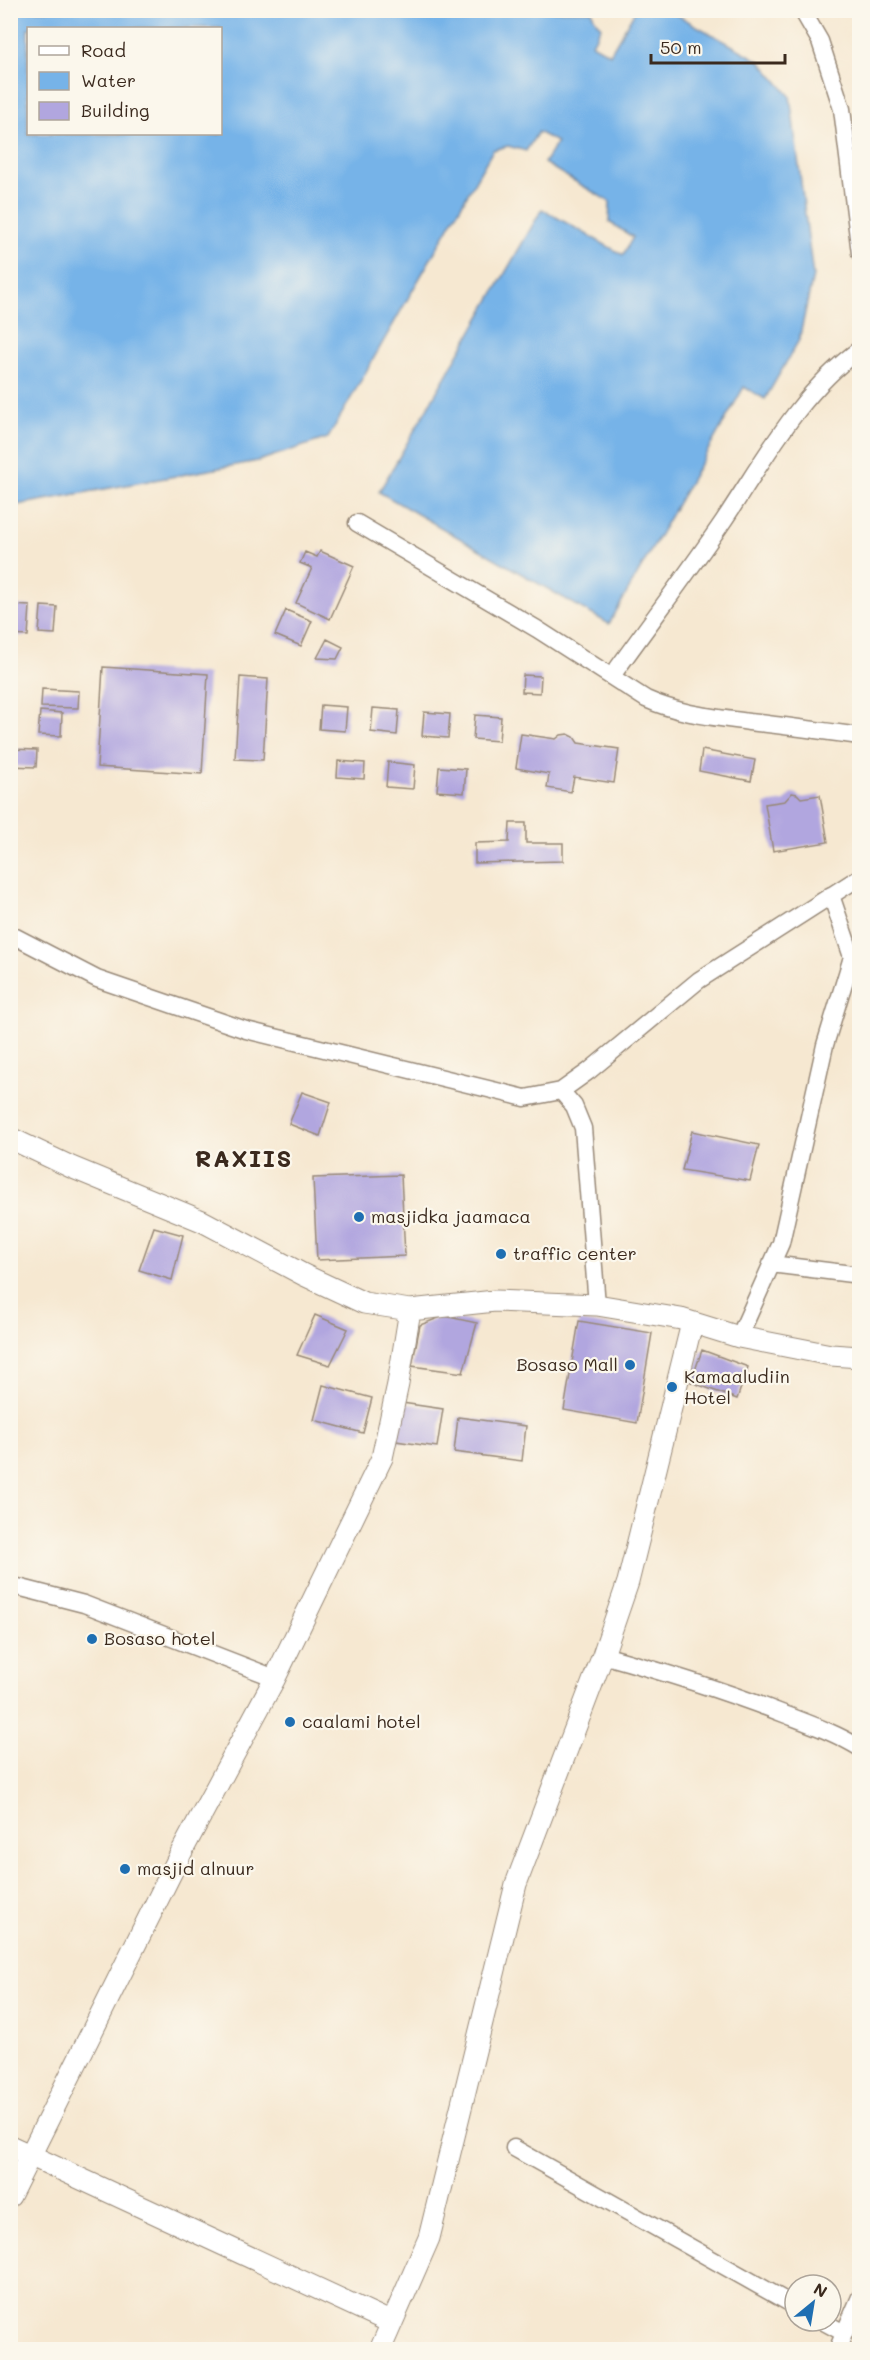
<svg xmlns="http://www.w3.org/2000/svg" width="870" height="2360" font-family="Mali,sans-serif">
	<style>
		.water { fill: #76b3e8; stroke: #586e83; stroke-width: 1.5; fill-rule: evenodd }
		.building { fill: #b1a6df }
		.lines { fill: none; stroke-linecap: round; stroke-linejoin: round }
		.minor-casing { stroke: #988978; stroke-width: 19 }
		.tertiary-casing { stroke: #988978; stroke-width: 23 }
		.minor { stroke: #fff; stroke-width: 16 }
		.tertiary { stroke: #fff; stroke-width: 21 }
		.poi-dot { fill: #1f6fb2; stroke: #fbf7ec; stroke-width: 2 }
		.labels { text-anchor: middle; stroke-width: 4.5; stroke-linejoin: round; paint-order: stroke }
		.poi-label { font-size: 18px; fill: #3b2a1e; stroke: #fbf7ec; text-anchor: start }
		.district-label { font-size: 24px; font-weight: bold; letter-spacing: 1.5px; fill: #3b2a1e; stroke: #fbf7ec }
	</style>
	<rect width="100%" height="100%" fill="#fbf7ec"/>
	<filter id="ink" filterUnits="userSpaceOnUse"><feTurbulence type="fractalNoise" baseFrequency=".0167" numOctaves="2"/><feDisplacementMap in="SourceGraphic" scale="12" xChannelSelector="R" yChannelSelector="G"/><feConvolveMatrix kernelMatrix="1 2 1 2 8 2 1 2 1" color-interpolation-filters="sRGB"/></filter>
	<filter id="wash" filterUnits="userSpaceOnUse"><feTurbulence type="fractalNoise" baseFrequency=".008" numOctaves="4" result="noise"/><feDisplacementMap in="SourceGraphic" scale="24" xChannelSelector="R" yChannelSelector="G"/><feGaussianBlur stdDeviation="1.35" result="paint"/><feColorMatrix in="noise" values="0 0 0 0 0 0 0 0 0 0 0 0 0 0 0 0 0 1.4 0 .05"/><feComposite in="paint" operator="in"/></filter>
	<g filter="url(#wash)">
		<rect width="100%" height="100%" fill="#f6e8d1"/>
		<!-- water -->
		<path class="water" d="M11,10L592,11L594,18L601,27L592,44L610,54L635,11H670L760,61L790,96L813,276L799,340L765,399L744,387L609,624L379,492L542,209L623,255L633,237L609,222L610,202L544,163L557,142L538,132L526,151L508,146L493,150L328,438L258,461L11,506ZM28,28H220V134H28Z"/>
		<g id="blocks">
			<!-- building -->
			<path class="building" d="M320,551L354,566L330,619L296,603L312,568L300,563L305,552L317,557Z
				M10,605L30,606L28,636L10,635Z
				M41,606L57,607L55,634L39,633Z
				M286,610L312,621L301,646L275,635Z
				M327,639L343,647L337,659L317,658Z
				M103,667L208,674L202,774L97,767Z
				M523,675L541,676L540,693L522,692Z
				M240,677L268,679L263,760L235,759Z
				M42,689L79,691L78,708L41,707Z
				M321,705L347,707L345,731L319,729Z
				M373,708L399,710L397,735L371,732Z
				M40,711L62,713L61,736L38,735Z
				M424,712L450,714L448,738L422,736Z
				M475,715L501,717L499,741L473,739Z
				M521,734L556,739L561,735L568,734L574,737L578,743L619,749L614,783L574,777L571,792L547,788L549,774L516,768Z
				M10,749L37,750L36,767L10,766Z
				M702,750L755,760L751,781L699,771Z
				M338,761L365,763L364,779L337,777Z
				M388,762L415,765L413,789L386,787Z
				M439,767L466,769L464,793L437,791Z
				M792,793L797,794L801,798L820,795L828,842L773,851L765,804L785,801Z
				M510,823H526V843H563V861L475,863V843L509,842Z
				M302,1092L331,1102L320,1136L289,1124Z
				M692,1131L759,1145L750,1181L682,1170Z
				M401,1175L405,1256L317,1260L313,1178Z
				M154,1227L183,1235L172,1280L139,1270Z
				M315,1315L348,1329L330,1365L297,1355Z
				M444,1316L477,1323L463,1373L412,1366L420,1325Z
				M579,1321L652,1333L637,1423L564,1410Z
				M702,1350L748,1367L737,1399L691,1382Z
				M323,1385L372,1398L363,1433L314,1420Z
				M402,1403L443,1409L437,1447L396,1441Z
				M458,1417L526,1426L522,1461L454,1452Z"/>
		</g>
	</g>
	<g filter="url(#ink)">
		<use href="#blocks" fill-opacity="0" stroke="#988978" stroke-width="1.5"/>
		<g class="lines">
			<defs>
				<path id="minor" d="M802,10L820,41L842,109L860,253
					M357,523L537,629L646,699C679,714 713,717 749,722C786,726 823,731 860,736
					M612,676C649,624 688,573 724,520C764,460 800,392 860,349
					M10,934L97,979L246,1030L525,1098L561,1091L589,1071L699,980L860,877
					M561,1091L574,1106L583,1128L597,1305
					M771,1264L860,1275
					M739,1337L781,1243L825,1045L852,957L831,895
					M10,1585L84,1604L275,1678
					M603,1655C664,1672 725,1691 784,1714C810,1724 836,1733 860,1748
					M514,2148L795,2306
					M822,2321L844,2333
					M837,2350L860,2297"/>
				<path id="tertiary" d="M10,1138L71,1167L202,1221L304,1275L364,1303L410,1310L495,1301L597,1305L681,1319L739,1337L831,1355L860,1357
					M10,2146L392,2323
					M10,2196L182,1851L275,1678L382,1458L398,1384L410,1310
					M380,2350L429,2238L516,1884L603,1655L628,1582L692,1323"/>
			</defs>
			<!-- minor casing -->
			<use href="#minor" class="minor-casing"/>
			<!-- tertiary casing -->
			<use href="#tertiary" class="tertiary-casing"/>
			<!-- minor -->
			<use href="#minor" class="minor"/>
			<!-- tertiary -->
			<use href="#tertiary" class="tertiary"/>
		</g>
	</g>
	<!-- markers -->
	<g class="poi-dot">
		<circle cx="359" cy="1217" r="6"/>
		<circle cx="501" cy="1254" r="6"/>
		<circle cx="630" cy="1365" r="6"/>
		<circle cx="672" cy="1387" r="6"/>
		<circle cx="92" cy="1639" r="6"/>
		<circle cx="290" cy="1722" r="6"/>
		<circle cx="125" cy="1869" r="6"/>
	</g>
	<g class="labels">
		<!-- poi labels -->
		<g class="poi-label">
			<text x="371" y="1223">masjidka jaamaca</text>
			<text x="513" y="1260">traffic center</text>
			<text x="618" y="1371" text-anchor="end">Bosaso Mall</text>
			<text x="684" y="1383">Kamaaludiin<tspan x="684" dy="21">Hotel</tspan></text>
			<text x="104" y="1645">Bosaso hotel</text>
			<text x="302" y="1728">caalami hotel</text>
			<text x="137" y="1875">masjid alnuur</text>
		</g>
		<!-- district labels -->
		<g class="district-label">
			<text x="244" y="1167">RAXIIS</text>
		</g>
	</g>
	<!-- margin -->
	<rect width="870" height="2360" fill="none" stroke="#fbf7ec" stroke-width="36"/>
	<!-- legend -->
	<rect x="27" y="27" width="195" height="108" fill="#fbf7ec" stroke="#aea59a" stroke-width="1.5"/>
	<rect x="39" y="46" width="30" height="9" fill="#ffffff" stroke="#aea59a" stroke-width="1.5"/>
	<text x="81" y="57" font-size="18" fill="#3b2a1e">Road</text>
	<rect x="39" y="72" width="30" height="18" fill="#76b3e8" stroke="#aea59a" stroke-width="1.5"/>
	<text x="81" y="87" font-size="18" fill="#3b2a1e">Water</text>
	<rect x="39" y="102" width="30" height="18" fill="#b1a6df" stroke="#aea59a" stroke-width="1.5"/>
	<text x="81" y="117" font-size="18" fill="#3b2a1e">Building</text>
	<!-- north arrow -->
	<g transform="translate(813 2303) rotate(30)"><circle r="28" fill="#fbf7ec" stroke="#aea59a" stroke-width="1.5"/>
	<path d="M0-4.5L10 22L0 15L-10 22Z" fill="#1f6fb2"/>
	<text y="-9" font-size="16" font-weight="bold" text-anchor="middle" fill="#3b2a1e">N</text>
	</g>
	<!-- scale -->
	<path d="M651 54v9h134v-9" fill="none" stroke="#3b2a1e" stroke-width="3"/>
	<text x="660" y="54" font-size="18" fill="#3b2a1e" stroke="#fbf7ec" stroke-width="4.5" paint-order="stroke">50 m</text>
</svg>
